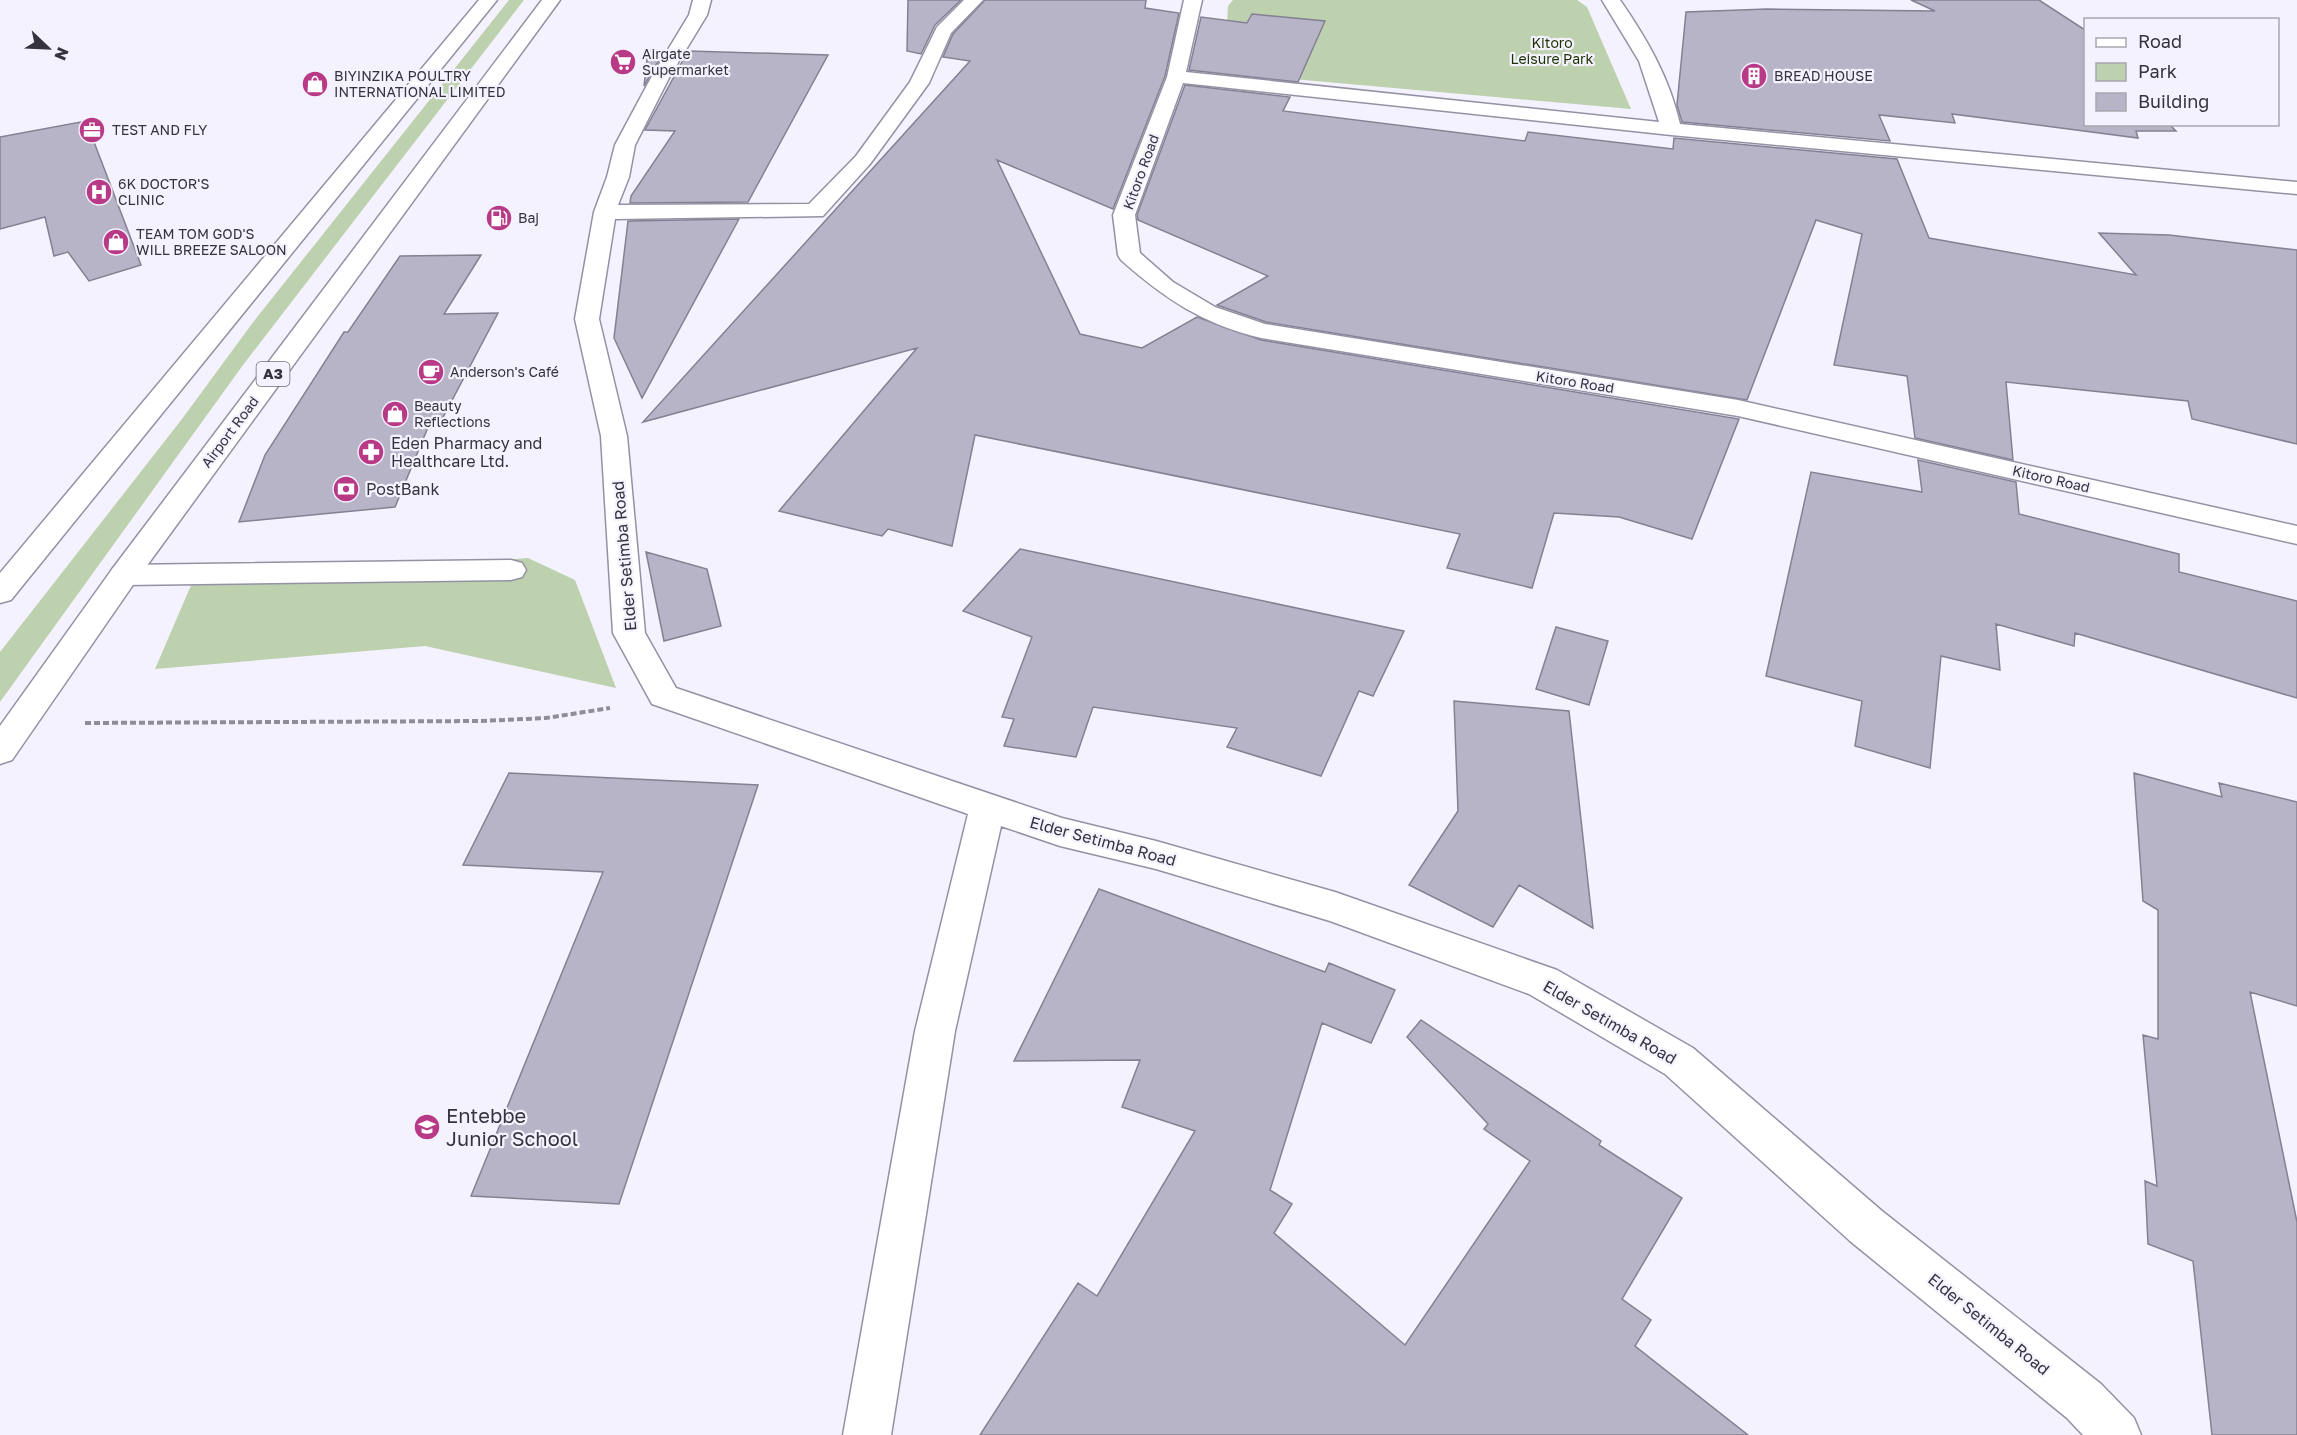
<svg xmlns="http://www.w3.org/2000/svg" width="2297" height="1435" font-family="'Golos Text',sans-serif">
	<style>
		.green { fill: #bed1af }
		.building { fill: #b7b4c7; stroke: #848193; stroke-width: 1.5 }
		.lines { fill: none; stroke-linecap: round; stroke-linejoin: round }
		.street-casing { stroke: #9491a4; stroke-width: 3 }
		.highway-casing { stroke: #9491a4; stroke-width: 3 }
		.path { stroke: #8f8d97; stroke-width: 4; stroke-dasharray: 6 3; stroke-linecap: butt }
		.street { fill: #fff; fill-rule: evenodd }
		.highway { fill: #fff; fill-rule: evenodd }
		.labels { text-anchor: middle; stroke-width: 4.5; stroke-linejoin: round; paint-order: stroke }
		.far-park-label { font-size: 14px; fill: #1c3200; stroke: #f4f2fe }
		.far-poi-label { font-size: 14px; fill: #35343c; stroke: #f4f2fe; text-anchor: start }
		.far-street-label { font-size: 14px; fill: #35343c; stroke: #f4f2fe }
		.shield { fill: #f4f2fe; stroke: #6e6d76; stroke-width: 1.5 }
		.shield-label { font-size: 15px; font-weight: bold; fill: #35343c }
		.poi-label { font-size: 16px; fill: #35343c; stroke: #f4f2fe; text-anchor: start }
		.street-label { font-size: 16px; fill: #35343c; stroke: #f4f2fe }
		.near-poi-label { font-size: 20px; fill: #35343c; stroke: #f4f2fe; text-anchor: start }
	</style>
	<rect width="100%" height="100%" fill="#f4f2fe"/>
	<!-- green -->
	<path class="green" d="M509,0H524L243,365L0,702V652L182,419L254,321Z
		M1233,0H1577L1587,7L1631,109L1224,73L1228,6Z
		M528,558L575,580L616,688L425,646L155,669L192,583Z"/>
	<!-- building -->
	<path class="building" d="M908,0H961L935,25L921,54L907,51Z
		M985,0H1146L1145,8L1179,13L1165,76L1113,209L997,160L1080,334L1142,348L1197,317L1261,340L1739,419L1692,539L1619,517L1554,513L1532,588L1447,568L1460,534L975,435L952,546L888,529L882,536L779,511L917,348L643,422L970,61L943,57L953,34Z
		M1911,0H2039L2085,30V124H2169L2176,131H2136L2138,138L1952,114L1955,123L1879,115L1890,141L1682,122L1677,105L1686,12L1767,9L1935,11Z
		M1252,14L1325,21L1298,82L1189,70L1201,17L1247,23Z
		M648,50H665L644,86Z
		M688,51L828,55L748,202L630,203L631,196L675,131L645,130Z
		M1185,85L1290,97L1283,111L1525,141L1528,132L1673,149L1674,138L1897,159L1929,238L2136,275L2099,233L2169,235L2297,250V444L2192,419L2188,401L2006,382L2013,460L1915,438L1907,376L1834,365L1862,234L1816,220L1747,400L1266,322L1217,305L1268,276L1138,220L1137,215Z
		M86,121L141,265L89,281L68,252L54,256L45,217L0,229V137Z
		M739,219L642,398L614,338L628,221Z
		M481,255L444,314L498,313L439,425H429L395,507L239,522L265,455L344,332H348L400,256Z
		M1918,460L2016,482L2019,514L2179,554V572L2297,601V698L2075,633L2074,646L1996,624L2000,670L1941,656L1930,768L1855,746L1862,701L1766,676L1811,472L1922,492Z
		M1020,549L1404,631L1373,696L1359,691L1321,776L1227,747L1237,728L1093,707L1076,757L1004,746L1014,719L1002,717L1032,637L963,611Z
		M646,552L707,569L721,626L664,641Z
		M1556,627L1608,641L1589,705L1536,689Z
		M1454,701L1569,711L1593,928L1519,885L1493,927L1409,885L1458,811Z
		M509,773L758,785L619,1204L471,1196L603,872L463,865Z
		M2134,773L2222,797L2219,783L2297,802V1006L2250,992L2297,1222V1435H2212L2193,1261L2148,1244L2145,1181L2157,1186L2143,1035L2158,1039V910L2143,901Z
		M1099,889L1325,972L1329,963L1395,990L1371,1043L1322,1023L1270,1190L1292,1204L1274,1233L1405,1345L1530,1161L1484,1129L1488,1124L1407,1037L1421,1020L1601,1141L1599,1145L1682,1198L1622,1299L1651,1320L1635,1346L1748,1435H980L1078,1283L1097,1296L1195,1131L1122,1107L1140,1060L1014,1061Z"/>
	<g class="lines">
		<defs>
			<path id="street" d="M693,0H711L707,15L670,76L635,145L629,177L618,205L809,204L856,156L910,82L937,27L964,0H983L951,33L929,83L870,164L823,216L615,219L599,319L627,436L645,633L676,688L1062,818L1156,841L1335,892L1557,970L1693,1048L1882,1211L2101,1384L2134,1418L2141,1435H2083L2067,1418L1850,1241L1665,1074L1529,994L1330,921L1156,869L1060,846L1001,826L955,1031L891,1435H843L915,1031L968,814L652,704L613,633L601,436L575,319L594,212L607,177L615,145L652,76L689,15Z
				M1184,0H1202L1186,72L1659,122L1639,61L1602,0H1620C1647,39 1669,77 1680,124L2297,182V194L1671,135L1183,83L1135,215L1140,253L1173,282L1215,307L1265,324L1738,400L2297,526V544L1738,416L1261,338C1203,324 1165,299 1121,260L1118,255L1113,215L1167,77Z
				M511,560L522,563L526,570L522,577L511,580L124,585L113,582L109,575L113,568L124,565Z"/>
			<path id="highway" d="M479,0H497L11,600L0,603V573Z
				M542,0H560L135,582L12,760L0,764V726L113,568Z"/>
		</defs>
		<!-- street casing -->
		<use href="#street" class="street-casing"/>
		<!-- highway casing -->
		<use href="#highway" class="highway-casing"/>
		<!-- path -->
		<path class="path" d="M85,723L481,721L546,718L610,708"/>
		<!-- street -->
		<use href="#street" class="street"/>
		<!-- highway -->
		<use href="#highway" class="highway"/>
	</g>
	<!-- icons -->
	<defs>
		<symbol id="supermarket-disc" viewBox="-11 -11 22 22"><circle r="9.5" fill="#b83986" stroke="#f4f2fe"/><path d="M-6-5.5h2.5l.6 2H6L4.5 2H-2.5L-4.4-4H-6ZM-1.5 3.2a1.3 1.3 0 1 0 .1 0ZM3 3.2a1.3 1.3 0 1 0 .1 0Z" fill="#fff"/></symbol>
		<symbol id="building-disc" viewBox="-11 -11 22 22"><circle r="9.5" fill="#b83986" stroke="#f4f2fe"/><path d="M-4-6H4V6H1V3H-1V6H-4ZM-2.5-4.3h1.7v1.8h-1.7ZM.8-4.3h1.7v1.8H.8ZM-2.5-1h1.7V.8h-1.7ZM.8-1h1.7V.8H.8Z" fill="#fff"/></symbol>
		<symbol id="shop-disc" viewBox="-11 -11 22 22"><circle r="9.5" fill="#b83986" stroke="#f4f2fe"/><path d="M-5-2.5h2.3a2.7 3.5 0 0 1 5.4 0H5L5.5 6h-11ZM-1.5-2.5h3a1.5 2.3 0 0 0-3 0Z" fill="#fff"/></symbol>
		<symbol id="office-disc" viewBox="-11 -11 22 22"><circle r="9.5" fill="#b83986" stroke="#f4f2fe"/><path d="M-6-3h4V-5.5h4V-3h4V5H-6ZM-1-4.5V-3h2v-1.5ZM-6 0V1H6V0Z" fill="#fff"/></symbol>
		<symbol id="hospital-disc" viewBox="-11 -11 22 22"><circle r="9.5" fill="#b83986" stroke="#f4f2fe"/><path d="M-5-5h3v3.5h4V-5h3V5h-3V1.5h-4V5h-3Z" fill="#fff"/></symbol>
		<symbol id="fuel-disc" viewBox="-11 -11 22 22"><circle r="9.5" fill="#b83986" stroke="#f4f2fe"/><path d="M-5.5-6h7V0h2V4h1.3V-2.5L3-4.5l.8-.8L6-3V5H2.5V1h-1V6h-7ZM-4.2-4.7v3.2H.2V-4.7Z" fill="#fff"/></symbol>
		<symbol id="cafe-disc" viewBox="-11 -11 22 22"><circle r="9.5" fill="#b83986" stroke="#f4f2fe"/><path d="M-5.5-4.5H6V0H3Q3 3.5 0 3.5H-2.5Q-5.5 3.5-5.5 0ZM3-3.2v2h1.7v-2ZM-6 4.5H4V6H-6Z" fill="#fff"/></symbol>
		<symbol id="pharmacy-disc" viewBox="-11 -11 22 22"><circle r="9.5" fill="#b83986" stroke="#f4f2fe"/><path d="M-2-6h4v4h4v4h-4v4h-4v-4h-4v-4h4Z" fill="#fff"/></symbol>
		<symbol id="bank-disc" viewBox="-11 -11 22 22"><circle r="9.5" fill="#b83986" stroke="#f4f2fe"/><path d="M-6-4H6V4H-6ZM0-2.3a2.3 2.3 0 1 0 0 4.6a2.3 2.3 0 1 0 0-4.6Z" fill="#fff"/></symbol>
		<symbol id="school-disc" viewBox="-11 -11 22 22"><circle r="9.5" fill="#b83986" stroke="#f4f2fe"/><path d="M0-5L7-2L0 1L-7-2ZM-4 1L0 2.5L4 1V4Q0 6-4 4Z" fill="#fff"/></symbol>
	</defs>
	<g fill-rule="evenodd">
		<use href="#supermarket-disc" x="608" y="47" width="30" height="30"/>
		<use href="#building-disc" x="1739" y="61" width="30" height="30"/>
		<use href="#shop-disc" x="300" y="69" width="30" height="30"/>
		<use href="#office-disc" x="77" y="115" width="30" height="30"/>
		<use href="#hospital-disc" x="84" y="177" width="30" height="30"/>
		<use href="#fuel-disc" x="484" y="203" width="30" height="30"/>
		<use href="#shop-disc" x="101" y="227" width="30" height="30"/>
		<use href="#cafe-disc" x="416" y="357" width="30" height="30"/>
		<use href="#shop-disc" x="380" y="399" width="30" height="30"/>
		<use href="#pharmacy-disc" x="356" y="437" width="30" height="30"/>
		<use href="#bank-disc" x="331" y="474" width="30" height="30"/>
		<use href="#school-disc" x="412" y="1112" width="30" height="30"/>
	</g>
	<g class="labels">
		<!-- far-park labels -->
		<g class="far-park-label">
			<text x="1552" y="48">Kitoro<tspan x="1552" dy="16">Leisure Park</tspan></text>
		</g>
		<!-- far-poi labels -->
		<g class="far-poi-label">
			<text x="642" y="59">Airgate<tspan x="642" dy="16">Supermarket</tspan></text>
			<text x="334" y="81">BIYINZIKA POULTRY<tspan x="334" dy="16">INTERNATIONAL LIMITED</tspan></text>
			<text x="1774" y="81">BREAD HOUSE</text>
			<text x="112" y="135">TEST AND FLY</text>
			<text x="118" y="189">6K DOCTOR'S<tspan x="118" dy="16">CLINIC</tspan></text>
			<text x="518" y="223">Baj</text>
			<text x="136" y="239">TEAM TOM GOD'S<tspan x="136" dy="16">WILL BREEZE SALOON</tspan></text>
			<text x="450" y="377">Anderson's Café</text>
			<text x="414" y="411">Beauty<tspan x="414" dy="16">Reflections</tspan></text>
		</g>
		<!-- far-street labels -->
		<g class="far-street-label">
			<text transform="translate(1141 172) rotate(-70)" y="5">Kitoro Road</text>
			<text transform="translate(1575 382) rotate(9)" y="5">Kitoro Road</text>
			<text transform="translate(230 432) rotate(-53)" y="5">Airport Road</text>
			<text transform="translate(2051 479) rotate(13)" y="5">Kitoro Road</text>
		</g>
		<!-- shield labels -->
		<rect class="shield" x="256.5" y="362" width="33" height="24" rx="4.5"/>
		<g class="shield-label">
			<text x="273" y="379">A3</text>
		</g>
		<!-- poi labels -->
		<g class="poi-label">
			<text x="391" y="449">Eden Pharmacy and<tspan x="391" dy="18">Healthcare Ltd.</tspan></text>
			<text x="366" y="495">PostBank</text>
		</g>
		<!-- street labels -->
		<g class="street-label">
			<text transform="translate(624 556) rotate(-95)" y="6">Elder Setimba Road</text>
			<text transform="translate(1103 841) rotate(15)" y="6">Elder Setimba Road</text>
			<text transform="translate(1610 1022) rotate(30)" y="6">Elder Setimba Road</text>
			<text transform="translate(1989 1324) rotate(39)" y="6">Elder Setimba Road</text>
		</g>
		<!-- near-poi labels -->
		<g class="near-poi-label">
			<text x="446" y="1123">Entebbe<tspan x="446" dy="23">Junior School</tspan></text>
		</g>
	</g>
	<!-- legend -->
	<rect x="2084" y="18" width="195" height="108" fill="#f4f2fe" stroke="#a8a6b0" stroke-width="1.5"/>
	<rect x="2096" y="38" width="30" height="9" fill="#ffffff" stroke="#a8a6b0" stroke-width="1.5"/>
	<text x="2138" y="48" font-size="18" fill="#35343c">Road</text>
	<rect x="2096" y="63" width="30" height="18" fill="#bed1af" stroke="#a8a6b0" stroke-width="1.5"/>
	<text x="2138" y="78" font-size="18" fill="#35343c">Park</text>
	<rect x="2096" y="93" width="30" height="18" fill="#b7b4c7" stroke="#a8a6b0" stroke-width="1.5"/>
	<text x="2138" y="108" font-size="18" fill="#35343c">Building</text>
	<!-- north arrow -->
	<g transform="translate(48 48) rotate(113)" stroke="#f4f2fe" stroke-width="4.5" paint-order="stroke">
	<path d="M0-4.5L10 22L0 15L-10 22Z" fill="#35343c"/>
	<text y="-9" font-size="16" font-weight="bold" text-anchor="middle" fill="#35343c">N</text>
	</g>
</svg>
